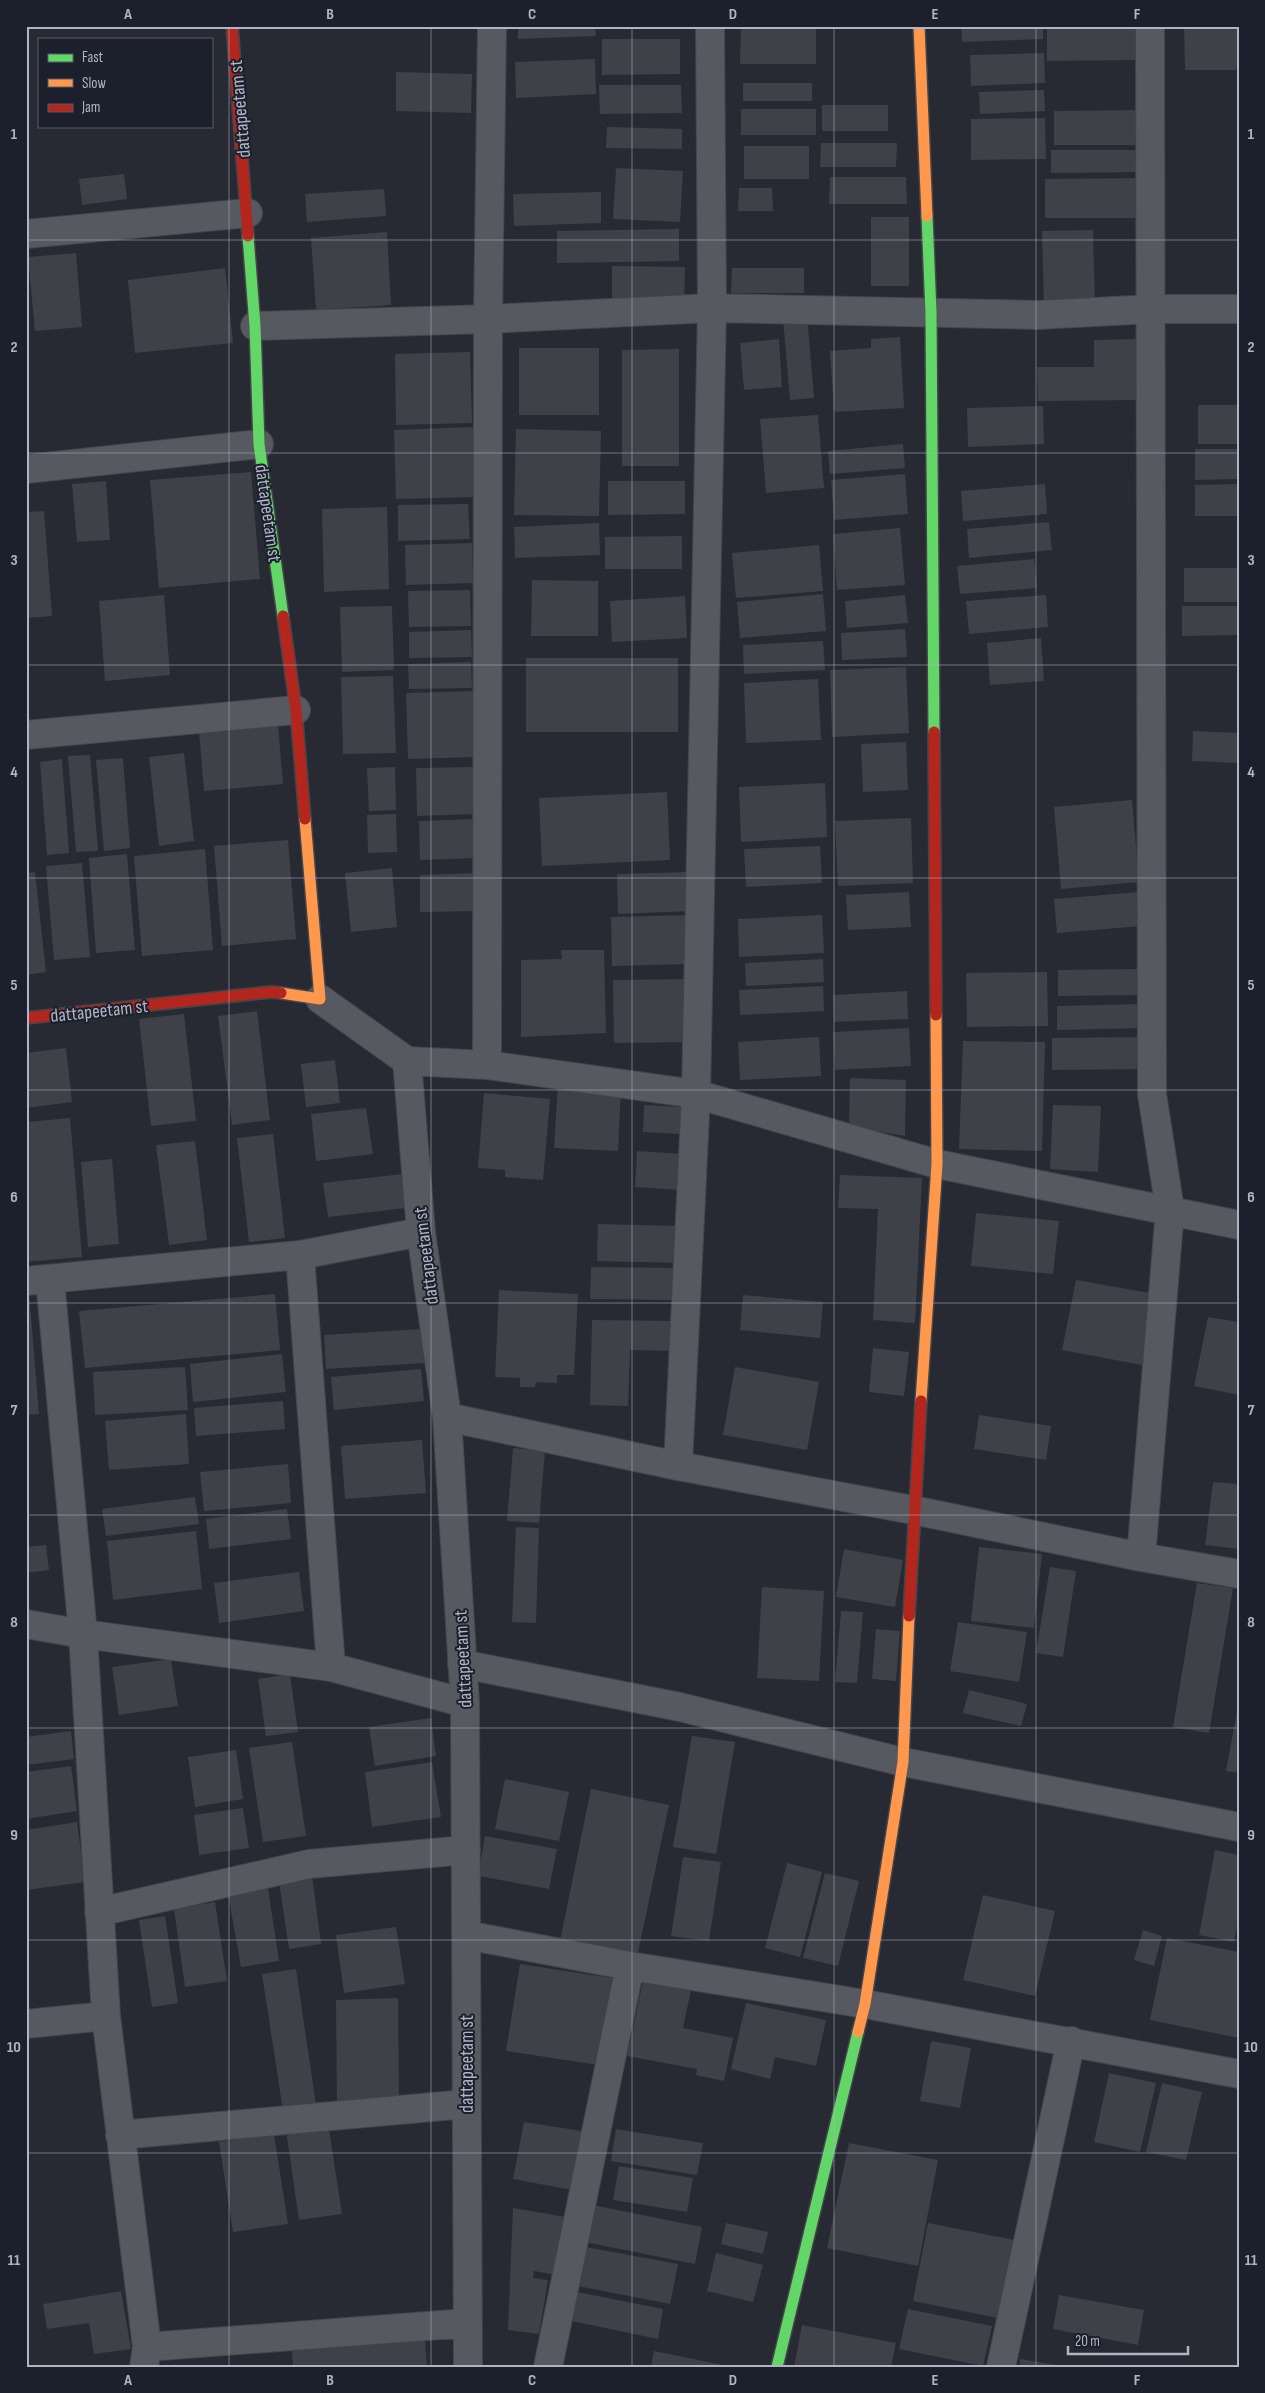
<svg xmlns="http://www.w3.org/2000/svg" width="1265" height="2393" font-family="'Sofia Sans Condensed',sans-serif">
	<style>
		.building { fill: #3e4148 }
		.lines { fill: none; stroke-linecap: round; stroke-linejoin: round }
		.street-casing { stroke: #43454b; stroke-width: 30 }
		.fast-casing { stroke: #43454b; stroke-width: 14 }
		.slow-casing { stroke: #43454b; stroke-width: 14 }
		.jam-casing { stroke: #43454b; stroke-width: 14 }
		.street { stroke: #565960; stroke-width: 28 }
		.fast { stroke: #63d668; stroke-width: 11 }
		.slow { stroke: #ff974d; stroke-width: 11 }
		.jam { stroke: #b3261e; stroke-width: 11 }
		.grid { fill: none; stroke: #b0b5c4; stroke-width: 1; stroke-opacity: 0.55 }
		.labels { text-anchor: middle; stroke-width: 4; stroke-linejoin: round; paint-order: stroke }
		.street-label { font-size: 19px; fill: #b0b5c4; stroke: #1b202c }
		.neatline { fill: none; stroke: #b0b5c4; stroke-width: 2 }
		.grid-label { font-size: 16px; text-anchor: middle; font-weight: bold; fill: #b0b5c4 }
	</style>
	<rect width="100%" height="100%" fill="#272a32"/>
	<!-- building -->
	<path class="building" d="M518,26H595L596,36L518,39Z
		M741,26H816V64H740Z
		M961,26H1043V39L962,42Z
		M1047,26H1141V60L1047,61Z
		M1184,26H1239V70H1185Z
		M602,39H680V74L602,75Z
		M1044,53L1045,83L971,86L970,55Z
		M595,59L596,94L516,98L515,62Z
		M396,72L472,74L471,113L396,111Z
		M743,83H812V101H743Z
		M599,85H681L682,113L600,114Z
		M1044,90L1045,111L980,114L979,92Z
		M822,105H888V131H822Z
		M741,109H816V135H741Z
		M1150,110V145H1054V111Z
		M1045,118L1046,159L971,160V119Z
		M607,127L682,129V149L606,148Z
		M821,143H897L896,167H820Z
		M744,146H809V179H744Z
		M1051,150H1146V172L1051,173Z
		M616,168L683,171L680,222L613,219Z
		M124,174L127,199L82,205L79,179Z
		M830,177H906L907,204H829Z
		M1150,178V218H1045V179Z
		M739,188H772L773,211H738Z
		M384,189L386,216L307,222L305,194Z
		M601,192V223L514,226L513,194Z
		M871,217H909V286H871Z
		M679,229V261L557,263V231Z
		M1093,230L1095,306L1044,308L1042,231Z
		M387,232L391,305L316,310L311,238Z
		M76,253L82,327L35,331L28,257Z
		M612,266L685,267L684,307L612,306Z
		M225,268L233,343L135,353L128,280Z
		M732,268H804V293H731Z
		M807,315L814,398L790,400L783,318Z
		M900,337L904,408L834,412L830,351L871,348V339Z
		M779,339L782,387L744,390L740,343Z
		M1138,339L1139,400L1038,401L1037,367H1094V340Z
		M519,348H599V415H519Z
		M679,349V466H622V350Z
		M470,352L472,423L396,425L395,354Z
		M1198,405H1239V444H1198Z
		M1043,406L1044,444L968,447L967,408Z
		M818,415L824,488L766,493L760,419Z
		M473,427L475,497L396,499L394,430Z
		M516,429L601,431L599,516L514,515Z
		M903,444L905,468L830,474L828,451Z
		M1195,449H1239V479L1195,480Z
		M251,472L260,579L159,588L150,480Z
		M905,474L908,514L834,520L831,480Z
		M106,481L110,540L77,542L72,484Z
		M608,481H685V514L608,515Z
		M1045,484L1047,514L963,521L961,491Z
		M1239,484V516H1195V485Z
		M468,504L470,539L398,541V505Z
		M387,507L389,589L324,592L322,509Z
		M44,511L52,616L26,618V512Z
		M1049,522L1052,550L969,558L967,529Z
		M599,523L600,555L515,558L514,527Z
		M900,528L905,585L837,590L833,534Z
		M682,536V569H605V537Z
		M472,543L473,583L406,585L405,545Z
		M819,545L823,591L736,598L732,553Z
		M1034,559L1037,588L960,594L957,566Z
		M1184,568H1239V602H1184Z
		M532,580L598,581V636H531Z
		M470,590L471,626L409,627L408,591Z
		M823,594L826,631L740,638L737,602Z
		M164,595L170,675L105,681L99,601Z
		M905,595L908,623L847,628L845,601Z
		M1046,595L1048,627L969,634L966,601Z
		M685,596L687,638L612,642L610,601Z
		M392,606L394,670L342,672L340,607Z
		M1182,606H1239V635L1182,636Z
		M905,629L907,657L842,660L841,633Z
		M471,630L472,657L409,658V632Z
		M1041,638L1044,681L990,685L987,643Z
		M823,641L825,670L744,674L743,645Z
		M526,658H678V732H526Z
		M471,662L472,688L409,689L408,664Z
		M906,667L909,733L832,737L830,670Z
		M393,676L396,753L343,754L341,677Z
		M818,679L821,740L746,743L744,683Z
		M474,691L475,757L408,759L406,693Z
		M278,724L283,784L204,791L199,731Z
		M1193,731L1239,733V763L1192,761Z
		M906,742L908,790L863,792L861,744Z
		M184,753L194,841L159,846L149,757Z
		M90,755L98,851L76,852L68,756Z
		M123,758L130,848L104,851L96,760Z
		M62,759L69,853L47,855L40,762Z
		M395,767L396,810L369,811L367,768Z
		M475,767L476,814L417,816L416,768Z
		M825,783L827,837L741,842L739,787Z
		M667,792L670,860L542,866L539,798Z
		M1132,800L1139,882L1061,889L1054,807Z
		M396,814L397,852L368,853L367,815Z
		M911,818L913,883L838,886L835,821Z
		M477,819V858L420,860L419,821Z
		M288,840L296,939L222,946L214,846Z
		M820,846L822,883L746,887L744,849Z
		M205,849L213,950L142,956L134,856Z
		M127,854L135,950L96,953L89,858Z
		M82,863L90,957L54,960L46,866Z
		M392,868L397,927L351,932L345,873Z
		M35,872L46,972L26,975V873Z
		M689,872L690,911L618,914L617,874Z
		M480,873L482,911L420,912V875Z
		M909,892L911,927L848,930L846,895Z
		M1139,892L1142,926L1057,933L1054,899Z
		M692,915V964L612,966L611,917Z
		M822,915L824,953L739,957L738,919Z
		M561,950H604L606,1033L521,1037V960L562,959Z
		M823,959L824,982L746,986L745,963Z
		M1140,969V995L1058,996V970Z
		M1047,972L1048,1026L967,1027L966,973Z
		M694,979L695,1042L614,1043L613,980Z
		M823,986L824,1011L740,1015L739,990Z
		M907,991L908,1019L834,1022L833,995Z
		M1143,1004V1028L1057,1030V1006Z
		M257,1011L270,1120L232,1125L218,1016Z
		M184,1014L196,1121L151,1126L139,1019Z
		M909,1028L911,1066L835,1070L833,1032Z
		M819,1037L821,1076L740,1080L738,1042Z
		M1143,1037L1144,1069L1052,1070V1038Z
		M963,1041L1045,1042L1042,1151L959,1149Z
		M66,1048L72,1102L26,1108V1053Z
		M335,1060L340,1103L306,1107L301,1064Z
		M850,1078L906,1080L905,1136L849,1127Z
		M558,1084L621,1088L618,1151L554,1148Z
		M484,1093L550,1099L543,1180L505,1177V1170L478,1168Z
		M644,1105L683,1107L681,1134L643,1132Z
		M1053,1105L1101,1106L1098,1172L1050,1169Z
		M366,1108L373,1154L316,1161L311,1114Z
		M70,1118L82,1257L26,1262V1122Z
		M273,1134L285,1238L249,1242L237,1138Z
		M195,1141L207,1240L169,1245L156,1145Z
		M637,1151L684,1154L681,1190L635,1187Z
		M112,1159L119,1244L88,1247L81,1162Z
		M403,1174L406,1208L328,1217L323,1183Z
		M840,1175L922,1178L915,1323L873,1320L878,1209L838,1208Z
		M976,1213L1059,1221L1053,1274L971,1266Z
		M598,1224L681,1226L680,1263L597,1261Z
		M591,1267L679,1268V1300L590,1299Z
		M1076,1280L1155,1294L1142,1365L1062,1350Z
		M499,1290L578,1294L574,1375H557V1383L536,1382L535,1387H520V1378L495,1377Z
		M26,1293H29L39,1414L26,1415Z
		M275,1294L280,1350L85,1368L79,1311Z
		M743,1295L823,1302L820,1338L740,1330Z
		M1208,1317L1239,1322V1395L1194,1386Z
		M592,1320L681,1321L680,1351L630,1350L628,1406L590,1405Z
		M422,1329L424,1363L326,1369L324,1335Z
		M873,1348L909,1352L904,1396L869,1392Z
		M282,1354L286,1392L193,1402L190,1364Z
		M185,1367L188,1410L95,1415L93,1372Z
		M735,1367L819,1382L807,1450L723,1435Z
		M421,1369L424,1401L334,1410L331,1377Z
		M283,1401L285,1429L196,1436L194,1408Z
		M186,1414L189,1464L109,1470L105,1421Z
		M979,1415L1051,1426L1046,1460L974,1449Z
		M422,1440L426,1493L345,1499L341,1446Z
		M513,1448L545,1451L539,1523L507,1521Z
		M288,1464L291,1503L204,1511L200,1472Z
		M1213,1482L1239,1484V1549L1205,1545Z
		M195,1497L199,1524L106,1536L102,1509Z
		M287,1509L291,1539L209,1549L206,1519Z
		M516,1527L539,1528L536,1623L512,1622Z
		M196,1531L202,1589L113,1600L107,1541Z
		M46,1545L49,1570L26,1573V1547Z
		M979,1547L1042,1554L1034,1628L971,1621Z
		M844,1549L903,1560L895,1607L836,1597Z
		M1050,1567L1076,1571L1063,1657L1036,1653Z
		M299,1572L304,1611L219,1623L214,1583Z
		M1197,1583L1233,1588L1209,1733L1173,1727Z
		M762,1587L824,1591L819,1681L757,1678Z
		M841,1611L863,1612L857,1683L835,1682Z
		M958,1622L1027,1632L1019,1682L950,1671Z
		M876,1629L900,1631L896,1681L872,1679Z
		M171,1659L178,1706L119,1715L112,1667Z
		M290,1674L298,1732L266,1736L258,1679Z
		M969,1690L1027,1704L1021,1726L963,1713Z
		M1238,1706L1239,1707V1773L1226,1771Z
		M431,1718L436,1756L375,1766L369,1727Z
		M71,1731L74,1759L26,1765V1737Z
		M692,1736L735,1742L716,1854L673,1847Z
		M292,1742L306,1836L263,1842L249,1748Z
		M236,1750L243,1799L195,1807L188,1757Z
		M432,1762L441,1817L372,1827L365,1772Z
		M71,1766L77,1811L26,1819V1772Z
		M505,1779L569,1792L559,1841L495,1829Z
		M591,1789L669,1805L637,1957L560,1941Z
		M243,1808L249,1848L199,1855L194,1815Z
		M77,1822L85,1882L26,1890V1830Z
		M485,1836L557,1849L549,1889L478,1876Z
		M1215,1850L1239,1855V1917L1234,1942L1199,1935Z
		M683,1857L721,1862L709,1941L671,1936Z
		M787,1863L822,1872L800,1957L765,1948Z
		M825,1873L859,1881L838,1966L803,1958Z
		M312,1876L321,1944L289,1949L279,1881Z
		M268,1888L279,1961L241,1967L228,1894Z
		M983,1895L1055,1911L1035,1996L963,1980Z
		M215,1902L227,1981L185,1987L174,1909Z
		M165,1916L178,2003L152,2007L139,1920Z
		M396,1927L405,1984L344,1993L336,1935Z
		M1143,1930L1162,1936L1154,1966L1134,1960Z
		M1167,1938L1239,1952V2038L1150,2020Z
		M520,1964L612,1978L598,2065L506,2051Z
		M296,1969L317,2112L284,2117L262,1974Z
		M643,1981L691,1990L683,2028L733,2038L724,2081L696,2075L697,2069L627,2056Z
		M398,1998L399,2100L337,2101L336,2000Z
		M746,2003L826,2020L816,2066L775,2057L770,2079L731,2069Z
		M931,2041L971,2048L960,2108L920,2101Z
		M1109,2073L1156,2083L1140,2152L1094,2142Z
		M1162,2083L1202,2092L1186,2160L1146,2152Z
		M524,2122L582,2131L572,2190L513,2179Z
		M328,2123L342,2214L299,2220L286,2130Z
		M616,2129L703,2143L697,2175L611,2161Z
		M274,2134L288,2224L233,2232L219,2142Z
		M849,2143L938,2160L918,2266L827,2248Z
		M619,2166L693,2178L687,2212L613,2200Z
		M593,2205L702,2227L695,2264L585,2242Z
		M513,2208L566,2217L556,2275L534,2271L533,2278L548,2280L539,2334L508,2330Z
		M726,2223L768,2232L763,2254L721,2244Z
		M928,2223L1014,2240L998,2318L913,2301Z
		M586,2247L678,2264L670,2304L578,2286Z
		M716,2253L763,2265L753,2302L707,2291Z
		M121,2291L131,2349L94,2354L89,2323L47,2329L43,2304Z
		M572,2291L663,2309L658,2339L567,2320Z
		M1059,2295L1144,2310L1138,2345L1053,2329Z
		M908,2309L992,2326L983,2366L899,2349Z
		M802,2325L896,2343L891,2367H794Z
		M424,2327L427,2367H293L291,2337Z
		M654,2351L728,2366V2367H651Z
		M1020,2359L1063,2366V2367H1019Z"/>
	<g class="lines">
		<defs>
			<path id="street" d="M26,234L248,213
				M255,326L488,319L712,308L1037,315L1152,309H1239
				M26,469L259,444
				M26,735L296,710
				M320,999L407,1061L421,1232L447,1417L465,1703L468,2367
				M407,1061L487,1065L696,1094L937,1164L1239,1225
				M487,1065L488,319L492,26
				M300,1255L331,1667
				M50,1280L83,1634L106,2016L147,2347L144,2367
				M26,1281L300,1255L421,1232
				M447,1417L678,1466L913,1510L1141,1557L1239,1574
				M678,1466L696,1094L712,308L710,26
				M1141,1557L1170,1210L1152,1094L1150,26
				M26,1624L83,1634L331,1667L465,1703
				M462,1664L680,1707L903,1762L1239,1827
				M99,1912L309,1864L466,1850
				M466,1935L630,1966L865,2004L1239,2074
				M26,2024L106,2016
				M120,2135L466,2104
				M147,2347L467,2323
				M548,2367L630,1966
				M1001,2367L1071,2041"/>
			<path id="fast" d="M927,216L931,313L934,732
				M248,236L255,326L259,444L283,616
				M777,2367L858,2032"/>
			<path id="slow" d="M919,26L927,216
				M281,993L320,999L305,819
				M921,1401L937,1164L936,1015
				M858,2032L865,2004L903,1762L909,1616"/>
			<path id="jam" d="M232,26L248,236
				M283,616L296,710L305,819
				M934,732L936,1015
				M26,1018L271,992L281,993
				M909,1616L921,1401"/>
		</defs>
		<!-- street casing -->
		<use href="#street" class="street-casing"/>
		<!-- fast casing -->
		<use href="#fast" class="fast-casing"/>
		<!-- slow casing -->
		<use href="#slow" class="slow-casing"/>
		<!-- jam casing -->
		<use href="#jam" class="jam-casing"/>
		<!-- street -->
		<use href="#street" class="street"/>
		<!-- fast -->
		<use href="#fast" class="fast"/>
		<!-- slow -->
		<use href="#slow" class="slow"/>
		<!-- jam -->
		<use href="#jam" class="jam"/>
	</g>
	<!-- grid -->
	<path class="grid" d="M229,26V2367M431,26V2367M632,26V2367M834,26V2367M1036,26V2367M26,240H1239M26,453H1239M26,665H1239M26,878H1239M26,1090H1239M26,1303H1239M26,1515H1239M26,1728H1239M26,1940H1239M26,2153H1239"/>
	<g class="labels">
		<!-- street labels -->
		<g class="street-label">
			<text transform="translate(239 109) rotate(-95)" y="7">dattapeetam st</text>
			<text transform="translate(269 513) rotate(82)" y="7">dattapeetam st</text>
			<text transform="translate(99 1010) rotate(-6)" y="7">dattapeetam st</text>
			<text transform="translate(425 1256) rotate(-97)" y="7">dattapeetam st</text>
			<text transform="translate(462 1659) rotate(-93)" y="7">dattapeetam st</text>
			<text transform="translate(466 2064) rotate(-90)" y="7">dattapeetam st</text>
		</g>
	</g>
	<!-- border -->
	<rect width="1265" height="2393" fill="none" stroke="#1b202c" stroke-width="55"/>
	<!-- legend -->
	<rect x="38" y="38" width="175" height="90" fill="#1b202c" stroke="#575c69"/>
	<rect x="48" y="54" width="25" height="8" fill="#63d668" stroke="#575c69"/>
	<text x="82" y="62" font-size="15" fill="#b0b5c4">Fast</text>
	<rect x="48" y="79" width="25" height="8" fill="#ff974d" stroke="#575c69"/>
	<text x="82" y="88" font-size="15" fill="#b0b5c4">Slow</text>
	<rect x="48" y="104" width="25" height="8" fill="#b3261e" stroke="#575c69"/>
	<text x="82" y="112" font-size="15" fill="#b0b5c4">Jam</text>
	<!-- scale -->
	<path d="M1068 2346v8h120v-8" fill="none" stroke="#b0b5c4" stroke-width="2.5"/>
	<text x="1075" y="2346" font-size="15" fill="#b0b5c4" stroke="#1b202c" stroke-width="4" paint-order="stroke">20 m</text>
	<rect x="28" y="28" width="1210" height="2338" class="neatline"/>
	<g class="grid-label">
		<text x="128" y="19">A</text>
		<text x="330" y="19">B</text>
		<text x="532" y="19">C</text>
		<text x="733" y="19">D</text>
		<text x="935" y="19">E</text>
		<text x="1137" y="19">F</text>
		<text x="14" y="139">1</text>
		<text x="1251" y="139">1</text>
		<text x="14" y="352">2</text>
		<text x="1251" y="352">2</text>
		<text x="14" y="565">3</text>
		<text x="1251" y="565">3</text>
		<text x="14" y="777">4</text>
		<text x="1251" y="777">4</text>
		<text x="14" y="990">5</text>
		<text x="1251" y="990">5</text>
		<text x="14" y="1202">6</text>
		<text x="1251" y="1202">6</text>
		<text x="14" y="1415">7</text>
		<text x="1251" y="1415">7</text>
		<text x="14" y="1627">8</text>
		<text x="1251" y="1627">8</text>
		<text x="14" y="1840">9</text>
		<text x="1251" y="1840">9</text>
		<text x="14" y="2052">10</text>
		<text x="1251" y="2052">10</text>
		<text x="14" y="2265">11</text>
		<text x="1251" y="2265">11</text>
		<text x="128" y="2385">A</text>
		<text x="330" y="2385">B</text>
		<text x="532" y="2385">C</text>
		<text x="733" y="2385">D</text>
		<text x="935" y="2385">E</text>
		<text x="1137" y="2385">F</text>
	</g>
</svg>
